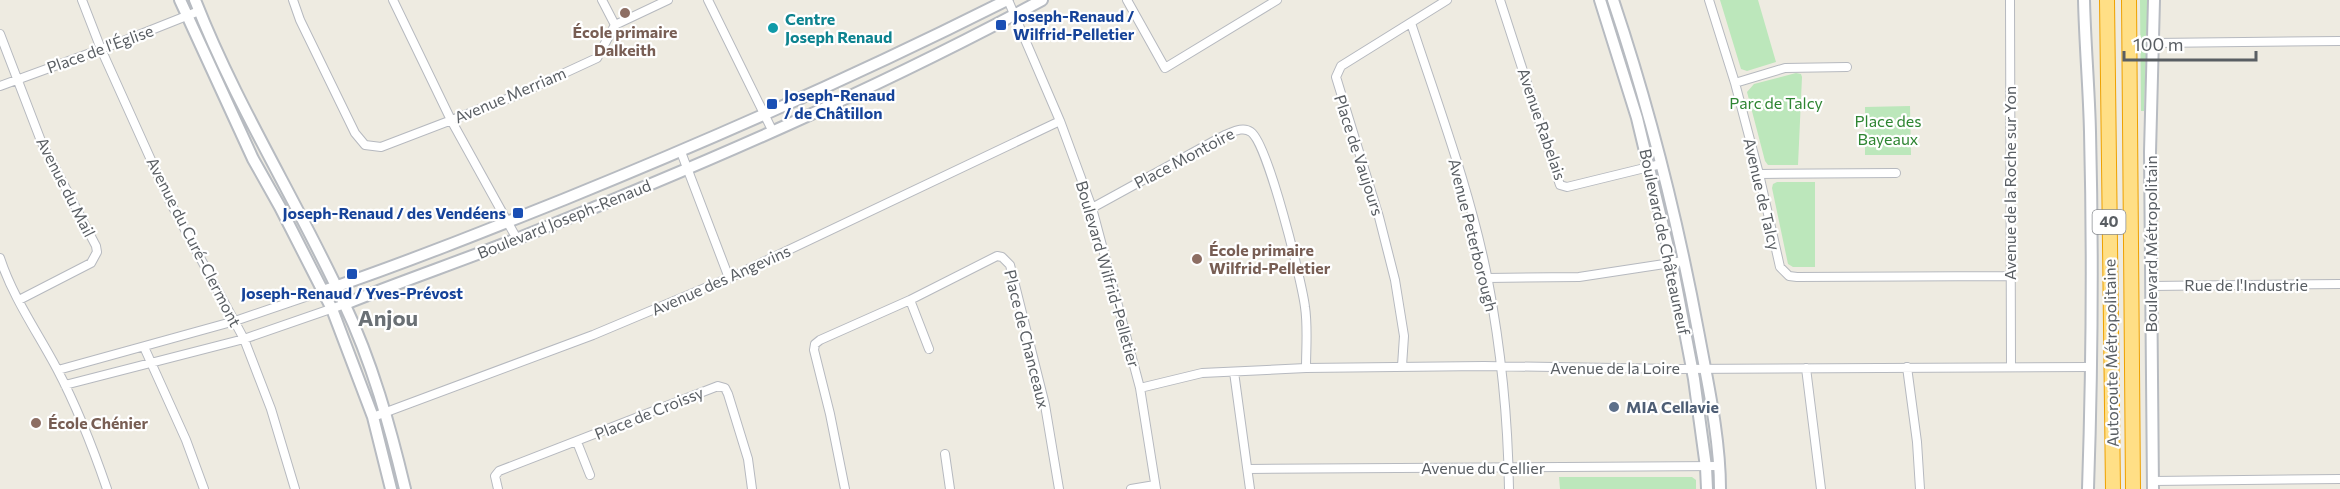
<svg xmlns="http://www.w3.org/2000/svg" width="2340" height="489" font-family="Commissioner,sans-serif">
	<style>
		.green { fill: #bce7bb }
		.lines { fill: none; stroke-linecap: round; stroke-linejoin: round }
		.street-casing { stroke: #b6b9bf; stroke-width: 10 }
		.secondary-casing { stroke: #b7bbc1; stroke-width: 14 }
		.highway-casing { stroke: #eea100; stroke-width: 16 }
		.street { stroke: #fff; stroke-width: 8 }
		.secondary { stroke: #fff; stroke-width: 10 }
		.highway { stroke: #ffdf86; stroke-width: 14 }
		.education-dot { fill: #8d6e63; stroke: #fff; stroke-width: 2 }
		.transit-dot { fill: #1a4fb4; stroke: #fff; stroke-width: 2 }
		.culture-dot { fill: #0f9aa8; stroke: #fff; stroke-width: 2 }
		.service-dot { fill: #5c6f8a; stroke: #fff; stroke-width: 2 }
		.labels { text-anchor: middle; stroke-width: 4.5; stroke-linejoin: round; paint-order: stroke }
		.shield { fill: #fff; stroke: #8b8e92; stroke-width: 1.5 }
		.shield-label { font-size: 15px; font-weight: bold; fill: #595e63 }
		.transit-label { font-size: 16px; font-weight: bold; fill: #164399; stroke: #fff; text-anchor: start }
		.culture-label { font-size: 16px; font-weight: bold; fill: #0d838f; stroke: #fff; text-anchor: start }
		.education-label { font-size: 16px; font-weight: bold; fill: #785e54; stroke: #fff; text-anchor: start }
		.street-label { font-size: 16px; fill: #595e63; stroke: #fff }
		.park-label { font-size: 16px; fill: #2e8532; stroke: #fff }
		.service-label { font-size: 16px; font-weight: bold; fill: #4e5e75; stroke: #fff; text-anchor: start }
		.district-label { font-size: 22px; font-weight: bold; fill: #6a7075; stroke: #fff }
	</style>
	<rect width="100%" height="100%" fill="#eeebe1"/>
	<!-- green -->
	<path class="green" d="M1720,0H1758L1776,62L1747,71L1741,69Z
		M2140,0H2148L2144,111H2141Z
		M1796,73L1801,74L1802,77L1798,165H1768L1765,161L1747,92L1754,84Z
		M1910,106L1911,155H1865V107Z
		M1777,182H1815V267H1793L1788,264L1772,188L1773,184Z
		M1559,477H1692L1696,480V489H1560Z"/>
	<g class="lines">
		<defs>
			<path id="street" d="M82,0L101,49L169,200L244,339L271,409L295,489
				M293,0L300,20L355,133L365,145L381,147L517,95L597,58L615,25L668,0
				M393,0L451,120L517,239
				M602,0L615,25
				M708,0L773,132
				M1008,0L1060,121L1092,208L1140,388L1156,489
				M1127,0L1165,68L1277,0
				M1500,0L1560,185L1567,187L1661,164
				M1709,0L1735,83L1759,174L1780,267L1789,276L1797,277L2011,276
				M2010,0L2011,366
				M1411,23C1439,108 1471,193 1488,281C1501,349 1508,420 1509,489
				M0,34L41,141L96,246L97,252L91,263L19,300
				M2154,43L2340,41
				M1735,83L1785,68L1847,67
				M0,86L126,40L199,11
				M681,152L729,278
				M1759,174L1896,173
				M1092,208L1225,135C1233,132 1243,126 1251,132C1268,144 1302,282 1305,307C1308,327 1306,348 1306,368
				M0,258C13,298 38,333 57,369C77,407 93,448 107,489
				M1487,278L1579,277L1684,261
				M2151,286L2340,284
				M910,300L929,349
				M144,347L186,440L204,489
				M1402,366L1404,336L1395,280L1379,217L1336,77L1341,66L1447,0
				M1907,367L1917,442L1920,489
				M1806,368L1821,489
				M58,370L235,321L323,291
				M1234,372L1250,489
				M65,385L244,339L345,304
				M1140,388L1202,373L1306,368L1484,366L1677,369L2091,367
				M373,417L593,335L738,274L1060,121
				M577,442L590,475
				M945,454L950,489
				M1248,469L1719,466
				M2153,481L2340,479
				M498,489L495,476L499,471L718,386L725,388L728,394L748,459L752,489
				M845,489L830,414L814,350L815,344L820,340L910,300L997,256L1002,257L1010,265L1045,405L1059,489
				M1131,489L1155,485"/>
			<path id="secondary" d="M180,0L253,159L280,207L332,309L373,417L391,489
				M195,0C236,105 297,201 344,303C372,362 390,426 405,489
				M1600,0L1637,118L1672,264L1694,379L1706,467L1707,489
				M1613,0C1650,110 1678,222 1699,336C1708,385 1720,438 1720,489
				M2084,0C2085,44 2089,88 2090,132C2093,251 2092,370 2088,489
				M323,291C405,263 485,231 565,199C715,138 862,73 1007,0
				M345,304C402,281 461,261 519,238C697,167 873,91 1042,0
				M2153,489L2150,152L2154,0"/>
			<path id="highway" d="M2107,0L2113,489
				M2129,0L2133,489"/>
		</defs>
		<!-- street casing -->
		<use href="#street" class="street-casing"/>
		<!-- secondary casing -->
		<use href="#secondary" class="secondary-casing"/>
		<!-- highway casing -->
		<use href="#highway" class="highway-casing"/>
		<!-- street -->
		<use href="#street" class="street"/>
		<!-- secondary -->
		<use href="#secondary" class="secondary"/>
		<!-- highway -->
		<use href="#highway" class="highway"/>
	</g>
	<!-- markers -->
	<g class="education-dot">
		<circle cx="625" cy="13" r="6"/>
		<circle cx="1197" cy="259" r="6"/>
		<circle cx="36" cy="423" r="6"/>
	</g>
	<g class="transit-dot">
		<rect x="995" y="19" width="12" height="12" rx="3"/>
		<rect x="766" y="98" width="12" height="12" rx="3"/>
		<rect x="512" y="207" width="12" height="12" rx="3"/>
		<rect x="346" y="268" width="12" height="12" rx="3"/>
	</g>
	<circle class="culture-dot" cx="773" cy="28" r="6"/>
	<circle class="service-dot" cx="1614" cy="407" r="6"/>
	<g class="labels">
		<!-- shield labels -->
		<rect class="shield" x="2092.5" y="210" width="33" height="24" rx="4.5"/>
		<g class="shield-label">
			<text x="2109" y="227">40</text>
		</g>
		<!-- transit labels -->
		<g class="transit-label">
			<text x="1013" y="22">Joseph-Renaud /<tspan x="1013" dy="18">Wilfrid-Pelletier</tspan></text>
			<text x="784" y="101">Joseph-Renaud<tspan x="784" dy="18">/ de Châtillon</tspan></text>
			<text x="506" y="219" text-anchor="end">Joseph-Renaud / des Vendéens</text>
			<text x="352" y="299" text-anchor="middle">Joseph-Renaud / Yves-Prévost</text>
		</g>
		<!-- culture labels -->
		<g class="culture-label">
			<text x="785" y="25">Centre<tspan x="785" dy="18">Joseph Renaud</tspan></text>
		</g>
		<!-- education labels -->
		<g class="education-label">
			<text x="625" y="38" text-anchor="middle">École primaire<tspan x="625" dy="18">Dalkeith</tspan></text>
			<text x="1209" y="256">École primaire<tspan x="1209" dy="18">Wilfrid-Pelletier</tspan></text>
			<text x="48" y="429">École Chénier</text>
		</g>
		<!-- street labels -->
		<g class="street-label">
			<text transform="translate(100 49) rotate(-20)" y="6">Place de l'Église</text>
			<text transform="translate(510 95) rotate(-23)" y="6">Avenue Merriam</text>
			<text transform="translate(1542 124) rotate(71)" y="6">Avenue Rabelais</text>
			<text transform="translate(1359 155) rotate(72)" y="6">Place de Vaujours</text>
			<text transform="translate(1184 158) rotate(-28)" y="6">Place Montoire</text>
			<text transform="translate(2010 183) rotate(-90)" y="6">Avenue de la Roche sur Yon</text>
			<text transform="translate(66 187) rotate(63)" y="6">Avenue du Mail</text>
			<text transform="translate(1762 194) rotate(77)" y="6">Avenue de Talcy</text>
			<text transform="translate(564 219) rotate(-22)" y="6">Boulevard Joseph-Renaud</text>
			<text transform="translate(1473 235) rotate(76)" y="6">Avenue Peterborough</text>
			<text transform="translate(194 242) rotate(63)" y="6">Avenue du Curé-Clermont</text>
			<text transform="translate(1665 242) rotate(78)" y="6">Boulevard de Châteauneuf</text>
			<text transform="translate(2151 244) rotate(-90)" y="6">Boulevard Métropolitain</text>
			<text transform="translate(1108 274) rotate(74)" y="6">Boulevard Wilfrid-Pelletier</text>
			<text transform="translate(721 280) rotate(-24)" y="6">Avenue des Angevins</text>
			<text x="2246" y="291">Rue de l'Industrie</text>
			<text transform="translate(1027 339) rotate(76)" y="6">Place de Chanceaux</text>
			<text transform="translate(2111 353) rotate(-91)" y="6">Autoroute Métropolitaine</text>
			<text x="1615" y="374">Avenue de la Loire</text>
			<text transform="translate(649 413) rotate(-22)" y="6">Place de Croissy</text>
			<text x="1483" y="474">Avenue du Cellier</text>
		</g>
		<!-- park labels -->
		<g class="park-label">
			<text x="1776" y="109">Parc de Talcy</text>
			<text x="1888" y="127">Place des<tspan x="1888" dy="18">Bayeaux</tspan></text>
		</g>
		<!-- service labels -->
		<g class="service-label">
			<text x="1626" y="413">MIA Cellavie</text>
		</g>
		<!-- district labels -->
		<g class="district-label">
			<text x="388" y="326">Anjou</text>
		</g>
	</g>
	<!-- scale -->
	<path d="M2124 51v9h132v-9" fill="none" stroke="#595e63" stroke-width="3"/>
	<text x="2133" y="51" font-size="18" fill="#595e63" stroke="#ffffff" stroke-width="4.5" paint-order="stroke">100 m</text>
</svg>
